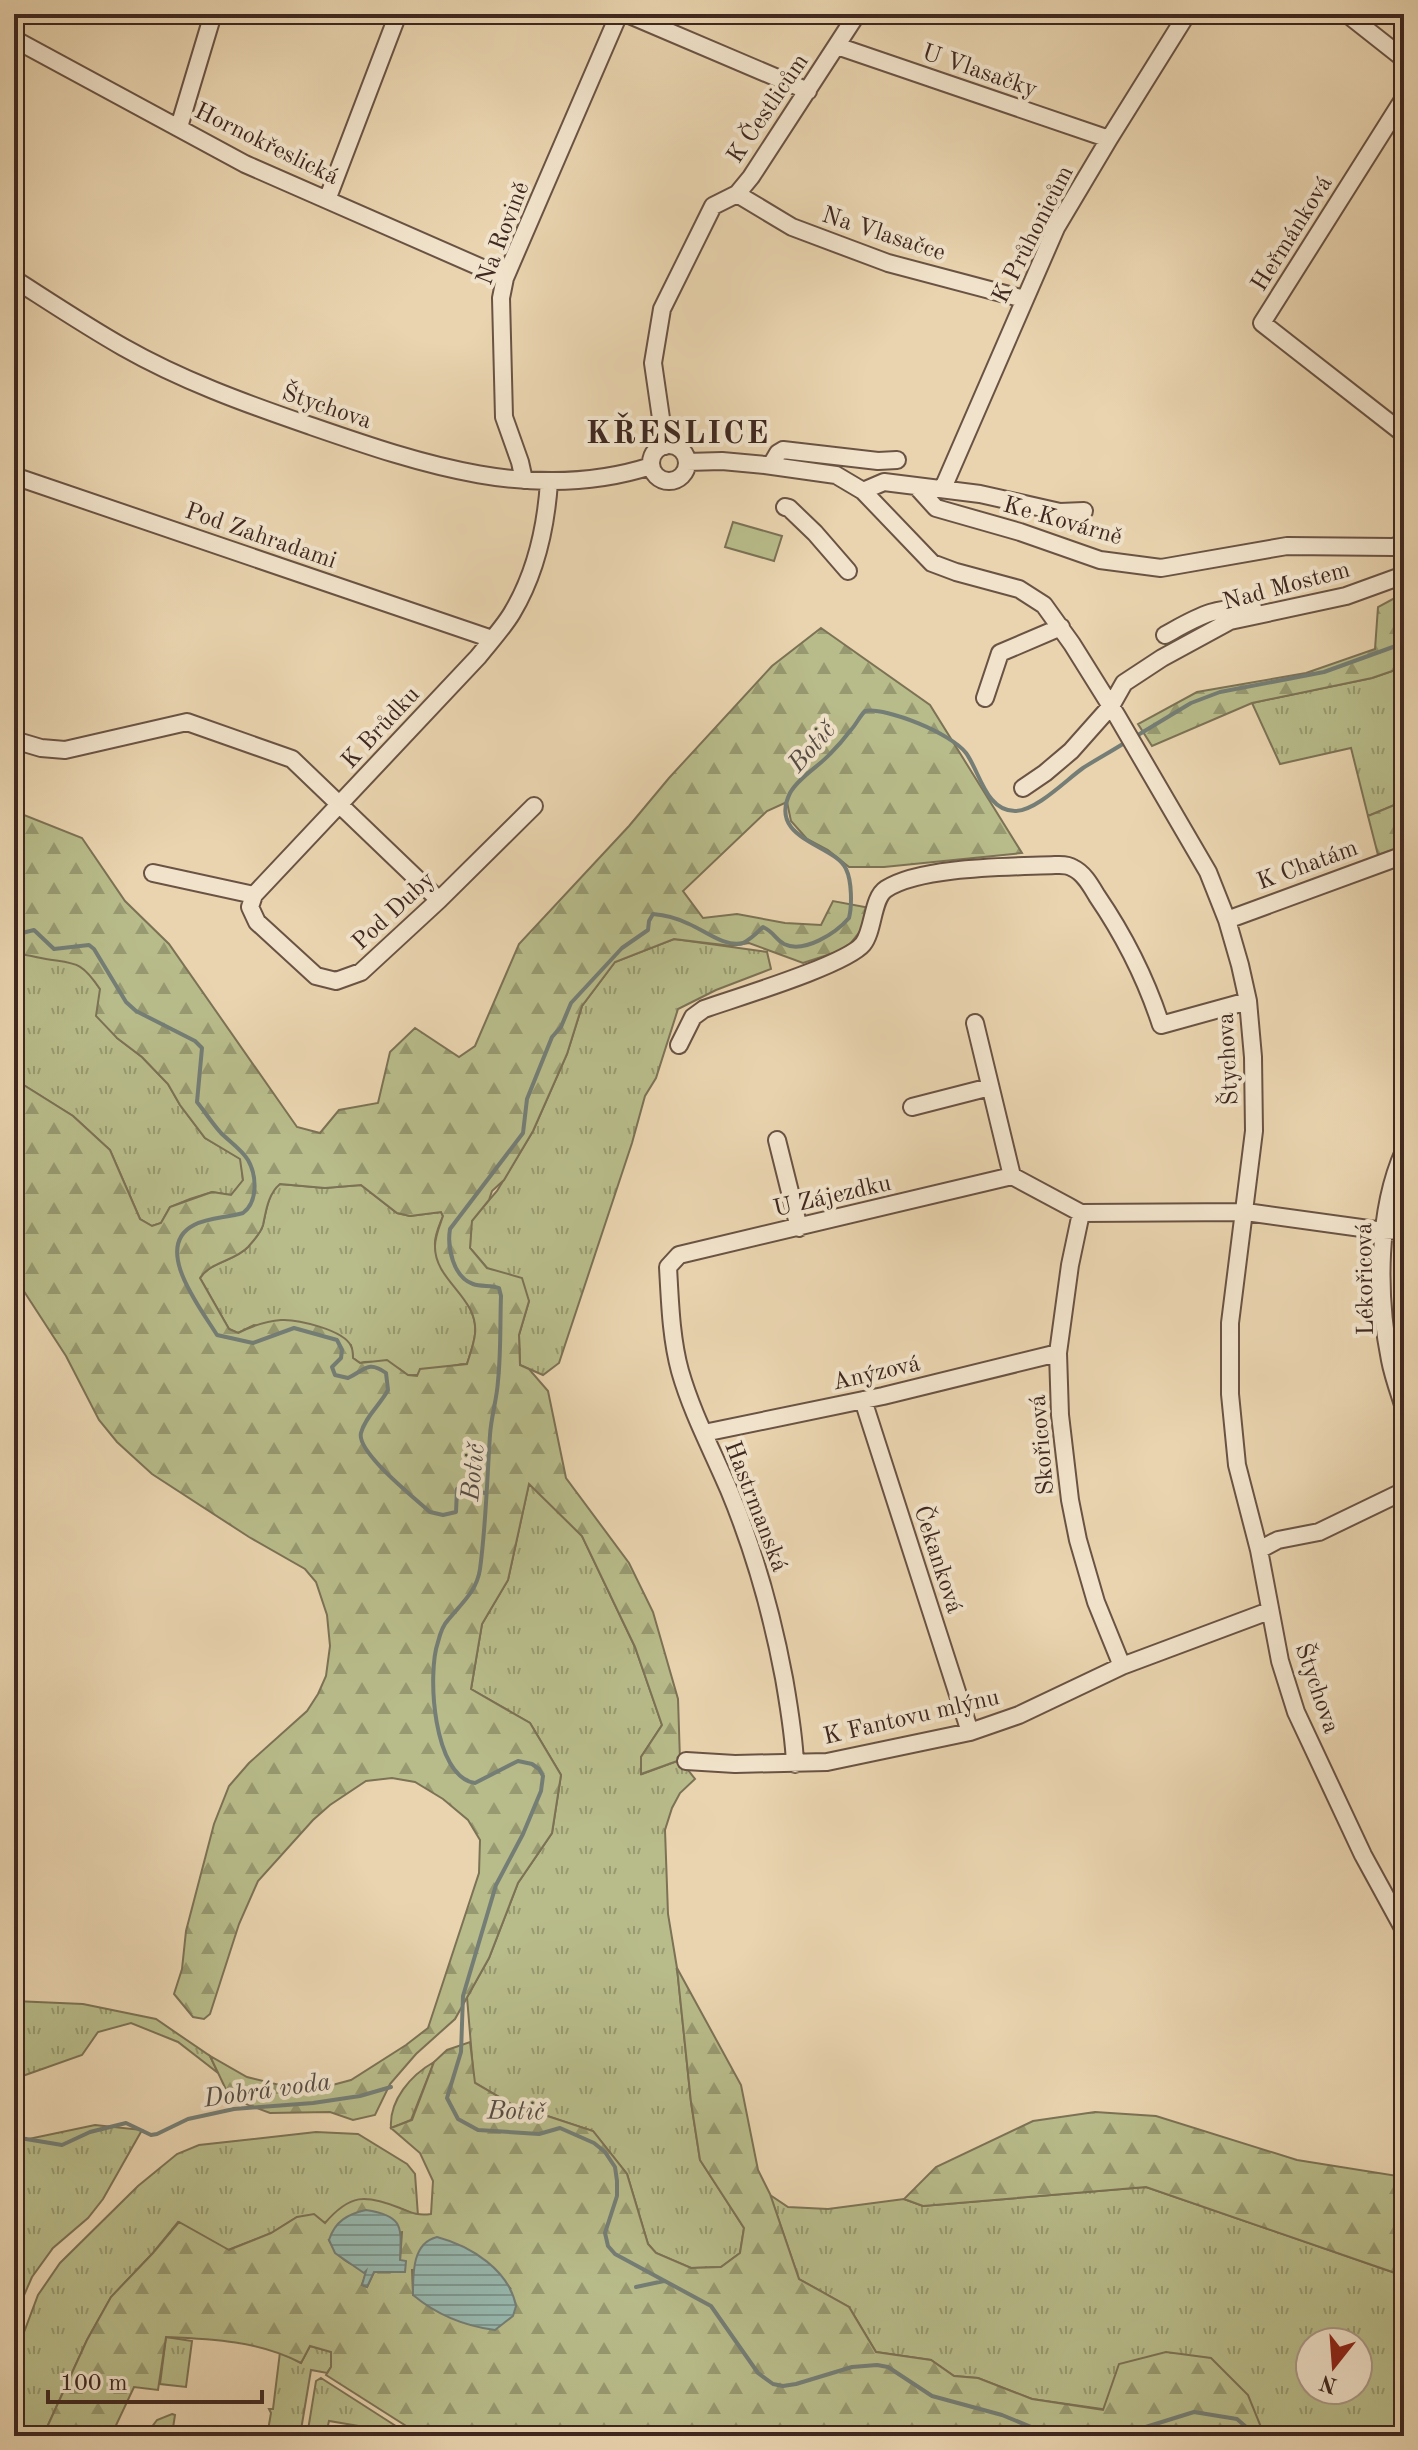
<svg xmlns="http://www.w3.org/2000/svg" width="1418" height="2450" font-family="'Old Standard TT',serif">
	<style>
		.grass { fill: url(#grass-tufts); stroke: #7c7255; stroke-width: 2; fill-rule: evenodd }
		.forest { fill: url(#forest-firs); stroke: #7c7255; stroke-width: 2; fill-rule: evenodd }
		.pitch { fill: #b8bc8a; stroke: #7c7255; stroke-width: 2 }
		.water { fill: url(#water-rules); stroke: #747e76; stroke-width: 2 }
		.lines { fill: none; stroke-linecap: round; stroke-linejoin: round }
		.stream { stroke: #747e76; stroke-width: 4 }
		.minor-casing { stroke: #6a5344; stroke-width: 20 }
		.minor { stroke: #f1e3cb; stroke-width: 16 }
		.labels { text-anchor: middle; stroke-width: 8; stroke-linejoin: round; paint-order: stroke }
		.street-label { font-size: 24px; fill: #3f2820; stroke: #f1e3cb }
		.water-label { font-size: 26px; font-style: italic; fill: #554c44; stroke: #f1e3cb }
		.district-label { font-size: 32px; font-weight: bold; letter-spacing: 2px; fill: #3f2820; stroke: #f1e3cb }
	</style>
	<defs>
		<pattern id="grass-tufts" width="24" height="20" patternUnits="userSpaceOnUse" patternTransform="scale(2)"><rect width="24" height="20" fill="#b8bc8a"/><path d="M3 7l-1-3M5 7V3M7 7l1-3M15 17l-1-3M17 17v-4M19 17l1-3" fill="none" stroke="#979970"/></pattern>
		<pattern id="forest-firs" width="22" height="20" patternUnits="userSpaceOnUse" patternTransform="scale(2)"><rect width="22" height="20" fill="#b8bc8a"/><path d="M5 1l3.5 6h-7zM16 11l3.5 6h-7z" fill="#979970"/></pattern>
		<pattern id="water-rules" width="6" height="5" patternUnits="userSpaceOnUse" patternTransform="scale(2)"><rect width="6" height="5" fill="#97b8af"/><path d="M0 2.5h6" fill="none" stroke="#7d968e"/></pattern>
	</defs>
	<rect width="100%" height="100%" fill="#e9d4af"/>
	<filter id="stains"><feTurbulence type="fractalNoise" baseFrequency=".0025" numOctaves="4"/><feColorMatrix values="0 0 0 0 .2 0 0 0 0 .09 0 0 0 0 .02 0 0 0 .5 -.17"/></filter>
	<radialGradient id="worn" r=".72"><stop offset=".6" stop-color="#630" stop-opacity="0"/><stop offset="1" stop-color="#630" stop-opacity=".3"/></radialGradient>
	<!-- grass -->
	<path class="grass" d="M1404,667V801L1368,816L1351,748L1280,764L1252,703L1372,678Z
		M674,939L767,952L771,969L716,990L678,1009L656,1078L645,1096L632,1143L559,1363L543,1375L520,1365L519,1335L529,1301L487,1268L470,1248L471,1221L497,1191L533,1131L567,1054L582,1006L615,962Z
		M14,954H27L74,962L89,973L100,989L117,1038L142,1057L168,1084L180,1105L205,1138L241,1159L243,1181L231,1195L212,1192L190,1199L170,1207L161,1223L152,1226L140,1219L110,1150L73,1116L14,1079Z
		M279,1184L325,1188L361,1185L397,1213L410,1216L441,1212L443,1216C440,1224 434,1236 435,1245C437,1280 479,1298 475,1334C474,1344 470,1354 467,1364C445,1364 427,1377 407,1375C397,1365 373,1359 360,1363L353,1358L351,1345L254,1325L238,1333L229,1329L200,1278C210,1262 234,1261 248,1247C253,1241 261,1233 263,1225C266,1211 268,1194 279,1184Z
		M529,1483L582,1536L635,1647L662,1725L641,1757L642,1774L680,1760L695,1779L680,1793L672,1808L665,1830L668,1914L677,1968L691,2102L700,2160L744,2228L740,2253L721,2267L691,2268L656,2253L648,2244L627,2174L593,2131L511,2104L474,2082L467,1997L489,1958L518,1883L552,1833L561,1775L530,1723L471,1689L482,1624L508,1580Z
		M14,2001L83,2004L156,2019L210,2056L218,2073L178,2042L131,2023L98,2032L82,2055L14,2079Z
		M434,2062L411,2120L391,2128C389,2100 411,2075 434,2062Z
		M95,2125L142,2130L103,2199L88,2218L53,2248L32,2277L14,2318V2142Z
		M316,2132L358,2134L407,2164L415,2174L418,2216L402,2209L325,2223L297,2217L272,2233L228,2250L178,2222L153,2253L111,2297L87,2340L43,2436H14V2359L38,2295L60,2263L138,2186L177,2154L199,2145Z
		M1146,2187L1404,2276V2436H1261L1263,2432L1032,2399L978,2378L954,2376L931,2360L876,2352L849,2307L799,2279L770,2195L788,2207L828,2209L904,2199L923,2206ZM1310,2342H1358V2390H1310Z
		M166,2337L192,2341L186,2387L160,2384Z
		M310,2346L332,2352L331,2367L327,2373L311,2370L300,2436L288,2434L287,2436H267L271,2413L269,2409H273L280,2352L301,2363Z
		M321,2378L399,2428L410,2436H357L359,2426L329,2421L326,2434L319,2433L318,2436H307L316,2381Z
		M172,2414L175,2415L173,2428L235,2436H145L157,2420Z"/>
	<!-- forest -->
	<path class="forest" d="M1404,593V667L1372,678L1252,703L1152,746L1138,724L1197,692L1306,673L1375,649L1378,607Z
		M821,628L930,705L1022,853L884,867H849L828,850L807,839L791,821L787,802L767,811L683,891L703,918L737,914L785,923L821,925L833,901L870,908L861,930L846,949L803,963L749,943L732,946L674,939L615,962L582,1006L567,1054L533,1131L504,1180L492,1191L489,1200L472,1221L470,1248L487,1268L522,1278L529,1301L519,1335L520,1365L529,1369L548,1391L566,1478L629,1563L653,1612L678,1699L680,1760L641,1774V1757L662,1725L635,1647L582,1536L529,1484L508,1580L482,1624L471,1689L530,1723L561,1775L552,1833L518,1883L489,1958L455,2019L416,2054L390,2084L375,2115L353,2120L330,2112L270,2113L230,2098L210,2056L247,2077L296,2089L325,2087L351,2080L406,2045L428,2028L479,1873L480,1840L468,1820L443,1799L415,1782L392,1778L366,1781L330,1805L313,1820L258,1881L239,1924L210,2014L204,2019L193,2017L174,1994L182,1969L186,1931L214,1824L229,1786L249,1763L307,1711L318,1694L326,1676L330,1646L327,1615L316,1582L305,1569L249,1537L152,1474L117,1442L99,1420L66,1356L14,1276V1079L73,1116L110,1150L140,1219L152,1226L161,1223L170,1207L212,1192L231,1195L243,1180L240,1159L205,1138L180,1105L168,1084L142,1057L117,1038L96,1016L100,989C81,961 77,964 46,959C35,957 26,954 14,954V811L82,838L125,901L169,944L297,1127L320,1133L339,1110L378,1103L390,1052L415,1028L459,1057L475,1046L519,944L629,826L669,778L772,666ZM280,1184L325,1188L361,1185L397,1213L410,1216L441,1212L443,1216C440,1225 435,1236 435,1246C434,1281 479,1297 475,1334C474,1344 470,1354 467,1364L420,1369L417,1376L408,1375L387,1360L360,1363L353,1358C353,1354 353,1350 351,1346C344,1330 297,1319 281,1320C266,1321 252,1326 238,1333L229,1329L200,1278C210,1262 235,1261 248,1247C253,1241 261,1233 263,1225C266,1211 268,1194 280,1184Z
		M1404,801V846L1378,855L1368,816Z
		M677,1968L741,2085L758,2170L770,2194L799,2279L849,2307L876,2352L931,2360L954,2376L978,2378L1032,2399L1103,2410L1119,2364L1166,2352L1211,2358L1248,2395L1263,2432L1261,2436H422L326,2375L331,2367V2352L310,2346L301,2363C259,2341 213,2339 166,2337L158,2390L134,2387L111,2436H43L87,2340L111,2297L153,2253L179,2222L229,2250L271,2233L297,2217L314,2214L325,2223C350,2194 365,2194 400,2208C412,2213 418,2216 431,2214L433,2181L420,2153L391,2128L412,2120L434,2062L447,2050L470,2042L475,2083L511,2104L593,2131L627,2174L648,2244L656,2253L691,2268L721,2267L740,2253L744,2228L700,2160L691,2102ZM402,2232L400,2261L404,2272H374L367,2287L362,2285L368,2268C349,2267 337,2257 329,2240ZM494,2268L510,2288L413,2295L412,2270Z
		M1095,2112L1156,2116L1297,2160L1404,2177V2276L1146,2187L923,2206L904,2199L936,2167L1033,2121Z"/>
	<!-- pitch -->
	<path class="pitch" d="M733,522L782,536L774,561L725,547Z"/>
	<!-- water -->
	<path class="water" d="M366,2210C405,2216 401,2228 400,2260L406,2261L405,2272H374L367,2287L362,2285L366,2271L364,2273L335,2253L329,2240C335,2221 348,2214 366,2210Z
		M437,2237C471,2246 509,2270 516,2306L513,2316L495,2330C464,2326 437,2315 413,2295C413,2274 412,2243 437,2237Z"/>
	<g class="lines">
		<!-- stream -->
		<path class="stream" d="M1133,738L1191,703L1220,692L1324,672L1404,643
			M1126,742C1112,751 1097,759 1083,768C1066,780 1037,810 1016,811C986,812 980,772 966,753C952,734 887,707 865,711C859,717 856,725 850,731C844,739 837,747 830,754C818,767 798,778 790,793C767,840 835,844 846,869C852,881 852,906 849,918C836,933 804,954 784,944C775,939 774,932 763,927C758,932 750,940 743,943C725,948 704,930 689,924C677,918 666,915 653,914L649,921L648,930L622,948L571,1003L561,1027L552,1037L527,1099L523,1133L450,1229C447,1247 453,1277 473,1284C481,1287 491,1285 499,1288L501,1296C500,1324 501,1353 498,1381C497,1399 491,1417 490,1435C487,1480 486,1525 480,1569C477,1591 461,1604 448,1620C443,1625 440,1634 438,1642C427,1673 433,1777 475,1783L518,1761L532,1764L539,1769L543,1776L541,1791L523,1834L496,1885L463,1996L461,2052L447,2098L458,2119L478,2130L539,2134L560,2128L594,2143L605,2152L615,2167L617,2181V2196L605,2233L608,2246L615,2254L711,2306L758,2373L773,2384L783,2386L796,2384L852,2367L877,2365L888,2367L932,2396L1002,2415L1048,2434H1057L1075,2428L1101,2434L1120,2435L1194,2412L1237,2419L1245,2426L1249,2436
			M14,935L34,930L54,949L89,945L94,949L126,1002L136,1011L195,1041L202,1048L197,1102C205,1112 212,1123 221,1133C229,1141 242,1150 248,1160C257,1176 258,1202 243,1213C226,1218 209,1217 194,1225C151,1247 202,1310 217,1335L253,1343L294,1328L337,1340L342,1350L341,1358L332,1367L335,1375L348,1378C365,1370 368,1360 386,1373L388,1390C380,1405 365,1417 361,1433C356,1452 416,1499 430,1512L443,1515L456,1512L457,1489L461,1488L485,1493
			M14,2137L62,2145L90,2132L126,2123L151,2135L157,2134L188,2119L234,2109L313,2103L360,2096L391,2087
			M636,2287L664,2281"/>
		<defs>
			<path id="minor" d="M627,14L808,91
				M1347,14L1404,59
				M14,39L245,164L505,278
				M837,46L1109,139
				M1404,98L1262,323L1404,434
				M179,127L213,14
				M737,194L792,227L888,263L1024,299
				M327,200L398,14
				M14,279C50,302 86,326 123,347C181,380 244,403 308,425C418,463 534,504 651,466
				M651 463a18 18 0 1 1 36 0a18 18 0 1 1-36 0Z
				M665,446L653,363L662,309L713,206L737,194L751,177L857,14
				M687,462L722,461L765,465L836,475L863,491L932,563L956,572L1019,589L1044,605L1072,644L1117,716L1208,872L1227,920L1240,965L1248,1001L1253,1057L1254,1131L1230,1323V1394L1237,1465L1259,1550L1280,1661L1296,1712L1363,1855L1404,1930
				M771,465L778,453L783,450L878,461L897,460
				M14,476L492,639
				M524,480L520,462L504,417L501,298L505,278L619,14
				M917,487L936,508L1020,532L1100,560L1161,568L1287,546L1393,547L1404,544
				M943,488L1056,228L1109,139L1187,14
				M863,491L884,482L980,494L1060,512L1084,511
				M785,507L789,508L815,533L848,571
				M1165,635C1196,618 1217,604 1254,610
				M985,698L1000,653L1061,627
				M14,740L41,748L65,750L187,722L292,759L439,900
				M1023,788L1045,773L1071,751L1111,706L1124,683L1162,658L1230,621L1346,596L1404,575
				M153,873L254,895L478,657C489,643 503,628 512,613C536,573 546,527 549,482
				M254,895L250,907L257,922L316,976L336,981L361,972L439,900L534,806
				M1227,920L1404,855
				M975,1023L1012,1176
				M679,1045L693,1017L704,1009C735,998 846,965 863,944C874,930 872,898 886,889C921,866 1012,867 1055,865C1061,865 1067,864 1073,868C1084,873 1091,886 1097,896C1125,937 1146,979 1161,1025L1248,1001
				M912,1107L990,1087
				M777,1140L799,1228
				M1404,1151C1377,1211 1377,1296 1390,1360C1393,1376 1399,1392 1404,1408
				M1081,1213L1070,1265L1058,1353L1060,1415L1070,1500L1078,1540L1096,1602L1122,1666
				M863,1400L970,1732
				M704,1433L883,1396L1058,1353
				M1259,1550L1278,1540L1319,1532L1404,1491
				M686,1761L735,1764L827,1762L970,1732L1019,1715L1122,1666L1269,1611
				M795,1764C794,1735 789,1707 784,1678C772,1614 754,1550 729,1490C712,1450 692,1413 680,1371C671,1338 670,1302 668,1267L679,1255L1012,1176L1081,1213L1246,1212L1383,1231L1404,1230"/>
		</defs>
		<!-- minor casing -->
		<use href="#minor" class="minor-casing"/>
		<!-- minor -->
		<use href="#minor" class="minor"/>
	</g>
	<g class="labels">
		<!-- street labels -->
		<g class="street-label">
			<text transform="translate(980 70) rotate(19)" y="8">U Vlasačky</text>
			<text transform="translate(767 108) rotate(-56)" y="8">K Čestlicům</text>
			<text transform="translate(267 143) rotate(26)" y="8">Hornokřeslická</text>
			<text transform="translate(502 233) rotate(-69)" y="8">Na Rovině</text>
			<text transform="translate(884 233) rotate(18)" y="8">Na Vlasačce</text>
			<text transform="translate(1291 233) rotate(-58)" y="8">Heřmánková</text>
			<text transform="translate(1032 234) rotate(-63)" y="8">K Průhonicům</text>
			<text transform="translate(327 406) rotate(19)" y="8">Štychova</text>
			<text transform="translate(1063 520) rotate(16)" y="8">Ke Kovárně</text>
			<text transform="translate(261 535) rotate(19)" y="8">Pod Zahradami</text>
			<text transform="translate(1286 585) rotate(-15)" y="8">Nad Mostem</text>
			<text transform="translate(380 727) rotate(-47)" y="8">K Brůdku</text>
			<text transform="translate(1307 864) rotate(-20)" y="8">K Chatám</text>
			<text transform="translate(393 910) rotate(-43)" y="8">Pod Duby</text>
			<text transform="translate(1227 1059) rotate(-93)" y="8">Štychova</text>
			<text transform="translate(832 1195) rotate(-13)" y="8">U Zájezdku</text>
			<text transform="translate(1364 1279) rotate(-91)" y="8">Lékořicová</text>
			<text transform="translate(876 1372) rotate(-13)" y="8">Anýzová</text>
			<text transform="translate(1041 1445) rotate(-95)" y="8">Skořicová</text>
			<text transform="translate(757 1506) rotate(69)" y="8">Hastrmanská</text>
			<text transform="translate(939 1559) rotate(72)" y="8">Čekanková</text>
			<text transform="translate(1318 1688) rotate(71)" y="8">Štychova</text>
			<text transform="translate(911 1716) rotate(-13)" y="8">K Fantovu mlýnu</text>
		</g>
		<!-- water labels -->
		<g class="water-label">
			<text transform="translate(811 746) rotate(-49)" y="9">Botič</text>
			<text transform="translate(472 1472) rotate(-84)" y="9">Botič</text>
			<text transform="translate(267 2089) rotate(-8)" y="9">Dobrá voda</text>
			<text transform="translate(516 2110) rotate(1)" y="9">Botič</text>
		</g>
		<!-- district labels -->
		<g class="district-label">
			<text x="678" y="443">KŘESLICE</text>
		</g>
	</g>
	<!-- margin -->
	<rect width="1418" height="2450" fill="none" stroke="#e9d4af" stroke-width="48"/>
	<rect x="16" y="16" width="1386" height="2418" fill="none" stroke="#3f2820" stroke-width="4"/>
	<rect x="24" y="24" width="1370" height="2402" fill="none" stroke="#3f2820" stroke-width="2"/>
	<!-- north arrow -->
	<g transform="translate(1334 2366) rotate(197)"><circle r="38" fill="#f1e3cb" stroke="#aa9887" stroke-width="2"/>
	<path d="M0-6L14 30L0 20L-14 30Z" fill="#8f2418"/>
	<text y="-12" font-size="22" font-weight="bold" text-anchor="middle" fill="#3f2820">N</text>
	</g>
	<!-- scale -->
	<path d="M48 2390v12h214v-12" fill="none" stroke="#3f2820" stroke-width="4"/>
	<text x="60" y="2390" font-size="24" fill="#3f2820" stroke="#f1e3cb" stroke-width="6" paint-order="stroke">100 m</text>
	<rect width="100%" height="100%" filter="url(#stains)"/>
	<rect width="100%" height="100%" fill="url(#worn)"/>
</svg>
